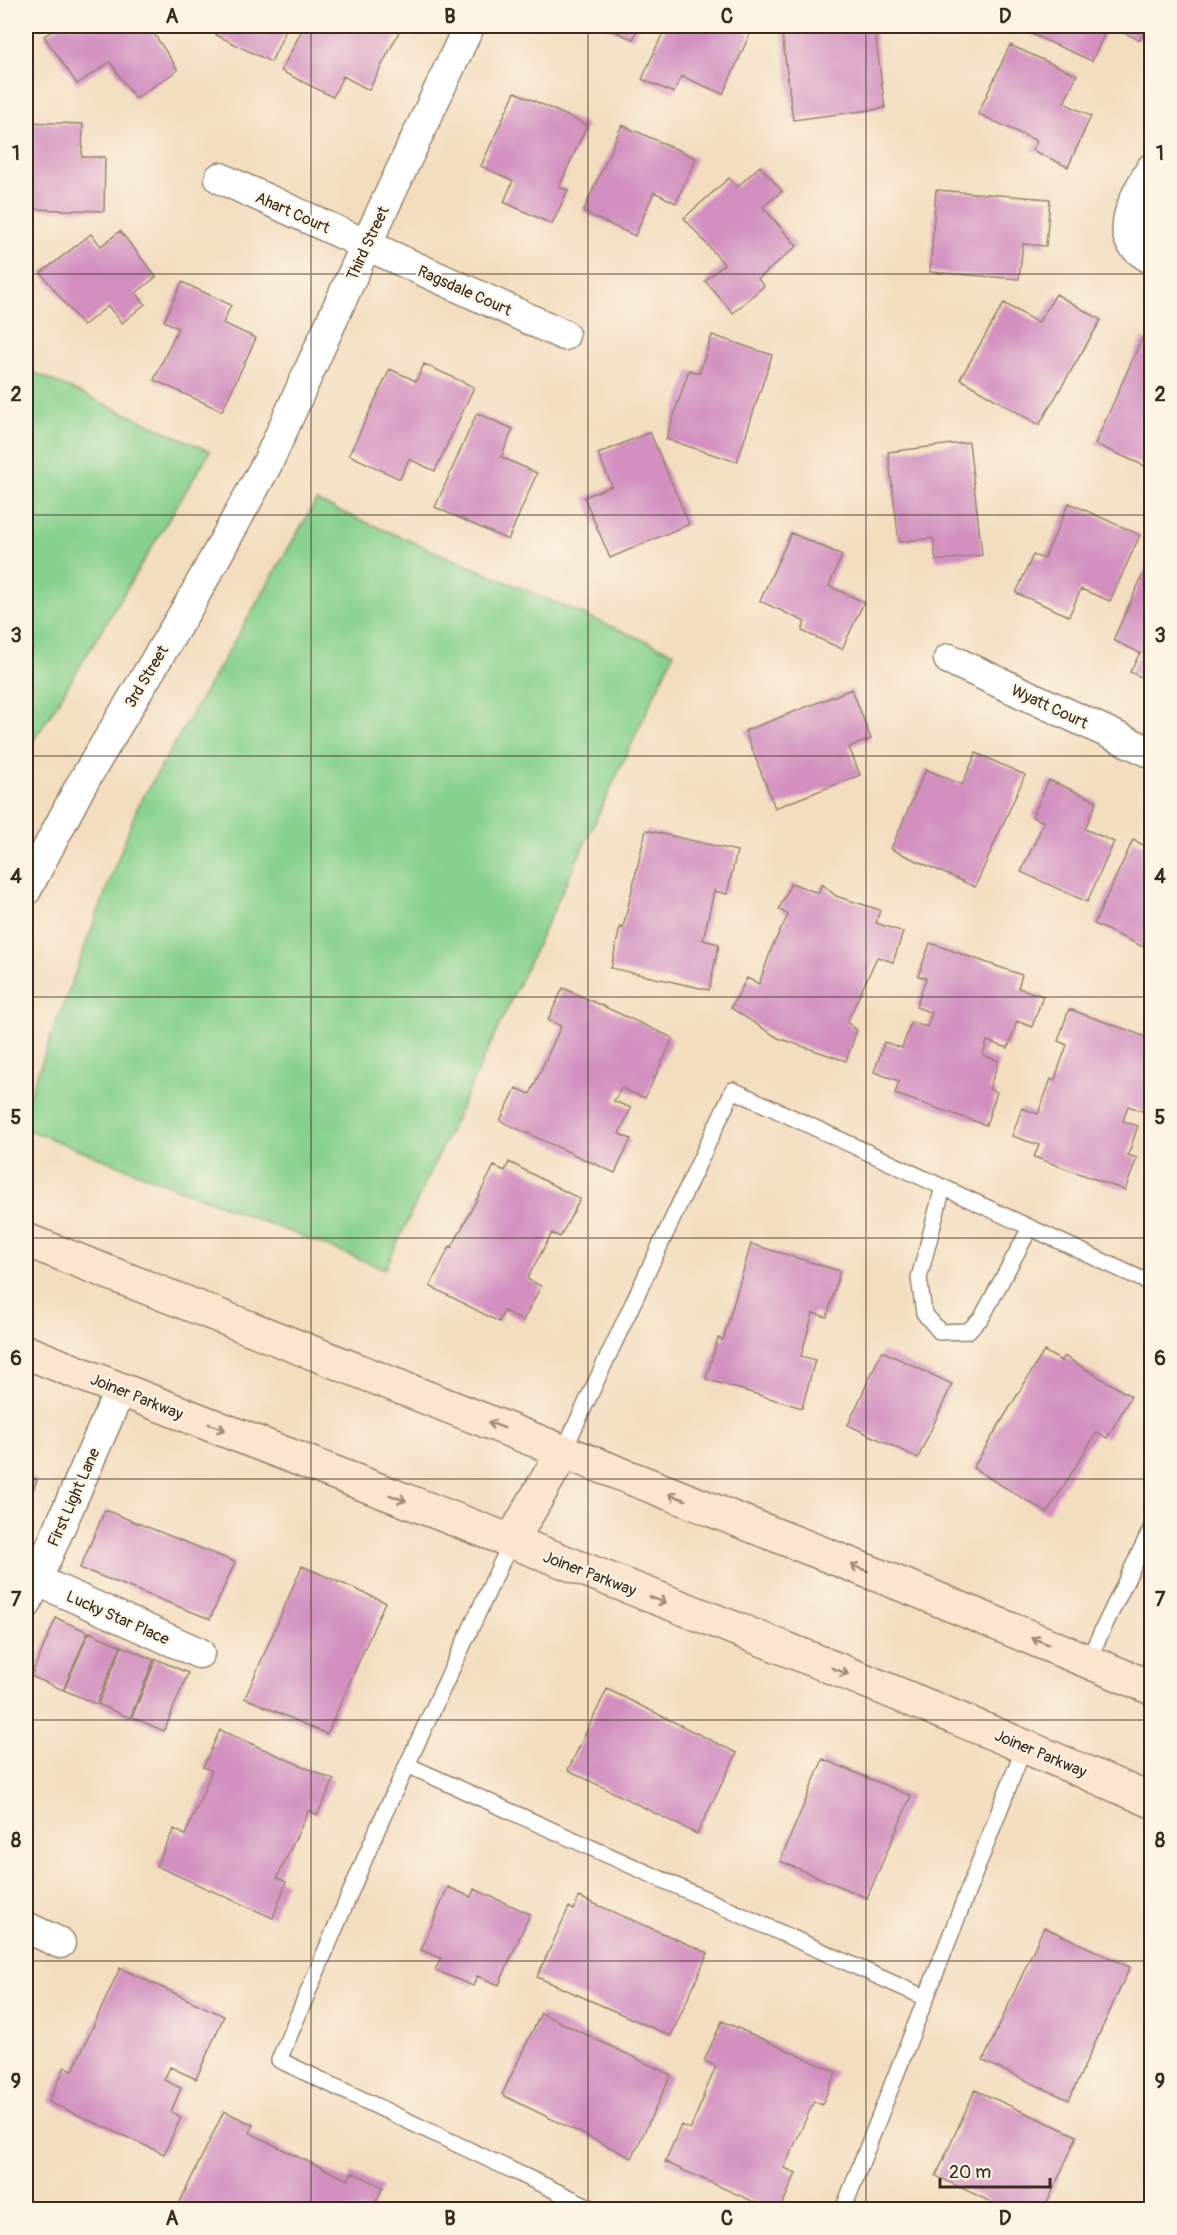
<svg xmlns="http://www.w3.org/2000/svg" width="1177" height="2235" font-family="Pangolin,sans-serif">
	<style>
		.green { fill: #86d08d; stroke: #607d56; stroke-width: 1.5 }
		.building { fill: #d18ebf }
		.lines { fill: none; stroke-linecap: round; stroke-linejoin: round }
		.lane-casing { stroke: #97846e; stroke-width: 18 }
		.street-casing { stroke: #97846e; stroke-width: 33 }
		.secondary-casing { stroke: #97846e; stroke-width: 36 }
		.lane { stroke: #fff; stroke-width: 15 }
		.street { stroke: #fff; stroke-width: 30 }
		.secondary { stroke: #fce5cf; stroke-width: 33 }
		.oneway { stroke: #9c8876 }
		.grid { fill: none; stroke: #3b2a1e; stroke-width: 1.5; stroke-opacity: 0.55 }
		.labels { text-anchor: middle; stroke-width: 4.5; stroke-linejoin: round; paint-order: stroke }
		.street-label { font-size: 16px; fill: #3b2a1e; stroke: #fcf5e5 }
		.neatline { fill: none; stroke: #3b2a1e; stroke-width: 2 }
		.grid-label { font-size: 20px; text-anchor: middle; font-weight: bold; fill: #3b2a1e }
	</style>
	<rect width="100%" height="100%" fill="#fcf5e5"/>
	<filter id="ink" filterUnits="userSpaceOnUse"><feTurbulence type="fractalNoise" baseFrequency=".0167" numOctaves="2"/><feDisplacementMap in="SourceGraphic" scale="12" xChannelSelector="R" yChannelSelector="G"/><feConvolveMatrix kernelMatrix="1 2 1 2 8 2 1 2 1" color-interpolation-filters="sRGB"/></filter>
	<filter id="wash" filterUnits="userSpaceOnUse"><feTurbulence type="fractalNoise" baseFrequency=".008" numOctaves="4" result="noise"/><feDisplacementMap in="SourceGraphic" scale="24" xChannelSelector="R" yChannelSelector="G"/><feGaussianBlur stdDeviation="1.35" result="paint"/><feColorMatrix in="noise" values="0 0 0 0 0 0 0 0 0 0 0 0 0 0 0 0 0 1.4 0 .05"/><feComposite in="paint" operator="in"/></filter>
	<g filter="url(#wash)">
		<rect width="100%" height="100%" fill="#f3ddbf"/>
		<!-- green -->
		<path class="green" d="M26,369L210,451L49,717L26,751Z
			M316,501L674,653L385,1269L26,1129V1104L137,808Z"/>
		<g id="blocks">
			<!-- building -->
			<path class="building" d="M60,26H149L178,70L135,99L110,62L77,84L44,36Z
				M220,26H288L271,62L216,35Z
				M304,26H402L369,90L343,76L333,97L281,71Z
				M602,26H639L633,39Z
				M666,26H734V27L750,34L723,94L681,76L674,93L642,79Z
				M781,26H874L885,108L793,120Z
				M933,26H946L944,31Z
				M1013,26H1147L1140,40L1108,26L1092,61Z
				M1010,45L1077,75L1064,103L1091,116L1068,167L1032,150L1037,141L978,114Z
				M515,92L587,125L559,187L568,190L552,224L504,202L513,181L481,166Z
				M26,122L83,124L82,157H105L104,211L26,209Z
				M622,125L696,158L676,203L654,192L635,236L583,212Z
				M760,166L782,191L763,207L797,246L758,279L764,286L733,313L705,281L724,264L684,218L729,178L737,187Z
				M936,190L1050,199L1046,246L1023,244L1019,279L930,272Z
				M120,231L156,277L136,293L145,304L122,323L108,306L83,326L41,273L91,234L101,246Z
				M182,282L231,305L223,323L256,338L222,411L154,380L178,328L164,321Z
				M1056,294L1101,320L1039,425L960,379L1004,303L1038,323Z
				M712,335L772,355L737,462L666,439L689,370L699,373Z
				M1142,338L1152,343V469L1095,444Z
				M424,364L474,387L435,471L409,459L400,479L349,455L390,369L416,381Z
				M477,413L513,429L501,457L537,473L508,540L435,507Z
				M650,432L689,524L610,558L584,497L612,486L598,454Z
				M969,442L982,555L936,561L933,538L899,542L888,452Z
				M1069,503L1140,535L1110,601L1081,589L1069,616L1016,593L1033,555L1044,559Z
				M791,533L842,555L829,586L864,602L842,649L802,631L805,622L760,601Z
				M1152,555V682L1130,672L1140,653L1113,640Z
				M852,689L871,739L849,747L860,775L775,808L745,731Z
				M976,753L1025,775L975,887L891,849L926,769L962,785Z
				M1049,780L1097,801L1085,829L1114,842L1087,902L1021,872L1044,822L1032,817Z
				M646,830L737,851L727,894L714,891L703,940L719,944L709,990L611,968L620,927L623,928Z
				M1133,840L1152,849V951L1094,924Z
				M791,883L818,893L822,884L836,896L880,910L876,923L903,932L893,962L877,957L847,1022L857,1030L846,1061L778,1038L731,1008L747,978L759,984L772,947L788,915L779,909Z
				M930,943L1022,975L1018,988L1043,996L1032,1027L1017,1021L1008,1048L987,1041L983,1055L999,1061L989,1089L997,1092L986,1125L895,1094L899,1081L874,1072L884,1042L902,1048L911,1022L927,1027L932,1013L916,1007L926,978L918,976Z
				M563,988L673,1038L645,1098L621,1088L614,1101L631,1108L619,1134L631,1139L615,1173L500,1121L516,1088L530,1094L561,1026L548,1020Z
				M1069,1009L1152,1039V1103L1148,1113L1128,1106L1123,1121L1138,1126L1128,1155L1137,1158L1125,1190L1034,1157L1039,1145L1012,1136L1022,1108L1038,1114L1051,1079L1054,1081L1067,1045L1058,1041Z
				M509,1162L580,1199L560,1237L552,1233L527,1279L541,1286L523,1321L504,1311L499,1322L430,1286L450,1246L452,1247L494,1166L505,1171Z
				M751,1244L840,1271L827,1317L813,1313L801,1356L815,1360L802,1408L706,1379L718,1338L723,1340Z
				M882,1351L952,1384L918,1458L848,1425Z
				M1044,1351L1061,1361L1064,1356L1131,1396L1107,1438L1097,1432L1047,1513L973,1468Z
				M26,1475L37,1480L26,1507Z
				M105,1510L235,1562L210,1619L80,1568Z
				M302,1566L385,1602L327,1734L245,1698Z
				M56,1618L88,1632L63,1690L31,1676Z
				M89,1632L121,1646L96,1704L64,1690Z
				M122,1646L154,1660L130,1718L98,1704Z
				M156,1659L188,1673L164,1731L132,1717Z
				M607,1689L737,1753L697,1834L568,1770Z
				M220,1730L334,1780L317,1815L309,1810L277,1878L286,1882L273,1918L156,1866L174,1829L185,1835L212,1771L203,1767Z
				M823,1759L911,1796L867,1898L780,1861Z
				M448,1887L471,1897L474,1889L530,1914L499,1985L477,1976L473,1986L435,1970L441,1958L421,1950Z
				M579,1897L708,1953L671,2036L537,1977L569,1907L574,1910Z
				M1044,1927L1130,1967L1069,2100L983,2061Z
				M120,1968L224,2016L196,2079L170,2067L164,2080L181,2088L171,2112L181,2117L164,2154L49,2102L65,2067L73,2070Z
				M541,2013L671,2075L632,2158L502,2095Z
				M722,2021L836,2072L822,2105L814,2101L784,2168L796,2173L780,2210H772L665,2162L681,2125L690,2129L704,2097H703L716,2066L704,2061Z
				M975,2090L1077,2136L1044,2210H1008L936,2176Z
				M224,2111L253,2125L250,2133L298,2157L348,2180L352,2172L383,2187L372,2210H176Z"/>
		</g>
	</g>
	<g filter="url(#ink)">
		<use href="#blocks" fill-opacity="0" stroke="#97846e" stroke-width="1.5"/>
		<g class="lines">
			<defs>
				<path id="lane" d="M943,1187L919,1278L924,1313L940,1332L968,1331L982,1317L1030,1228
					M563,1452L733,1090L1152,1284
					M511,1542L380,1823L279,2060L596,2210
					M1088,1660L1152,1527
					M407,1765L926,1998
					M843,2210L1025,1745"/>
				<path id="street" d="M1152,168C1142,184 1120,221 1130,240C1134,248 1144,254 1152,259
					M220,178L564,335
					M949,659L1152,753
					M26,890L80,787L189,605L268,462L366,245L469,26
					M26,1579L36,1580L199,1653
					M26,1604L120,1390
					M26,1927L60,1943"/>
				<path id="secondary" d="M26,1240L918,1591L1152,1688
					M26,1352C401,1502 781,1639 1152,1801
					M511,1542L563,1452"/>
			</defs>
			<!-- lane casing -->
			<use href="#lane" class="lane-casing"/>
			<!-- street casing -->
			<use href="#street" class="street-casing"/>
			<!-- secondary casing -->
			<use href="#secondary" class="secondary-casing"/>
			<!-- lane -->
			<use href="#lane" class="lane"/>
			<!-- street -->
			<use href="#street" class="street"/>
			<!-- secondary -->
			<use href="#secondary" class="secondary"/>
		</g>
		<!-- one-way arrows -->
		<defs><path id="oneway-shaft" d="M-6 0H5M1.5-3L5.5 0L1.5 3" fill="none" stroke-width="1.6" stroke-linecap="round" stroke-linejoin="round" transform="scale(1.5)"/></defs>
		<g class="oneway">
			<use href="#oneway-shaft" transform="translate(496 1425) rotate(-159)"/>
			<use href="#oneway-shaft" transform="translate(217 1427) rotate(21)"/>
			<use href="#oneway-shaft" transform="translate(677 1497) rotate(-159)"/>
			<use href="#oneway-shaft" transform="translate(398 1498) rotate(21)"/>
			<use href="#oneway-shaft" transform="translate(859 1568) rotate(-159)"/>
			<use href="#oneway-shaft" transform="translate(658 1600) rotate(21)"/>
			<use href="#oneway-shaft" transform="translate(1040 1641) rotate(-158)"/>
			<use href="#oneway-shaft" transform="translate(840 1671) rotate(21)"/>
		</g>
	</g>
	<!-- grid -->
	<path class="grid" d="M311,26V2210M588,26V2210M866,26V2210M26,274H1152M26,515H1152M26,756H1152M26,997H1152M26,1238H1152M26,1479H1152M26,1720H1152M26,1961H1152"/>
	<g class="labels">
		<!-- street labels -->
		<g class="street-label">
			<text transform="translate(293 212) rotate(24)" y="6">Ahart Court</text>
			<text transform="translate(367 243) rotate(-65)" y="6">Third Street</text>
			<text transform="translate(465 290) rotate(24)" y="6">Ragsdale Court</text>
			<text transform="translate(146 676) rotate(-59)" y="6">3rd Street</text>
			<text transform="translate(1050 706) rotate(25)" y="6">Wyatt Court</text>
			<text transform="translate(137 1396) rotate(22)" y="6">Joiner Parkway</text>
			<text transform="translate(73 1497) rotate(-66)" y="6">First Light Lane</text>
			<text transform="translate(590 1573) rotate(21)" y="6">Joiner Parkway</text>
			<text transform="translate(118 1617) rotate(24)" y="6">Lucky Star Place</text>
			<text transform="translate(1041 1753) rotate(23)" y="6">Joiner Parkway</text>
		</g>
	</g>
	<!-- margin -->
	<rect width="1177" height="2235" fill="none" stroke="#fcf5e5" stroke-width="66"/>
	<!-- scale -->
	<path d="M940 2178v9h110v-9" fill="none" stroke="#3b2a1e" stroke-width="3"/>
	<text x="949" y="2178" font-size="18" fill="#3b2a1e" stroke="#fcf5e5" stroke-width="4.5" paint-order="stroke">20 m</text>
	<rect x="33" y="33" width="1111" height="2169" class="neatline"/>
	<g class="grid-label">
		<text x="172" y="23">A</text>
		<text x="450" y="23">B</text>
		<text x="727" y="23">C</text>
		<text x="1005" y="23">D</text>
		<text x="16" y="160">1</text>
		<text x="1160" y="160">1</text>
		<text x="16" y="401">2</text>
		<text x="1160" y="401">2</text>
		<text x="16" y="642">3</text>
		<text x="1160" y="642">3</text>
		<text x="16" y="883">4</text>
		<text x="1160" y="883">4</text>
		<text x="16" y="1124">5</text>
		<text x="1160" y="1124">5</text>
		<text x="16" y="1365">6</text>
		<text x="1160" y="1365">6</text>
		<text x="16" y="1606">7</text>
		<text x="1160" y="1606">7</text>
		<text x="16" y="1847">8</text>
		<text x="1160" y="1847">8</text>
		<text x="16" y="2088">9</text>
		<text x="1160" y="2088">9</text>
		<text x="172" y="2225">A</text>
		<text x="450" y="2225">B</text>
		<text x="727" y="2225">C</text>
		<text x="1005" y="2225">D</text>
	</g>
</svg>
